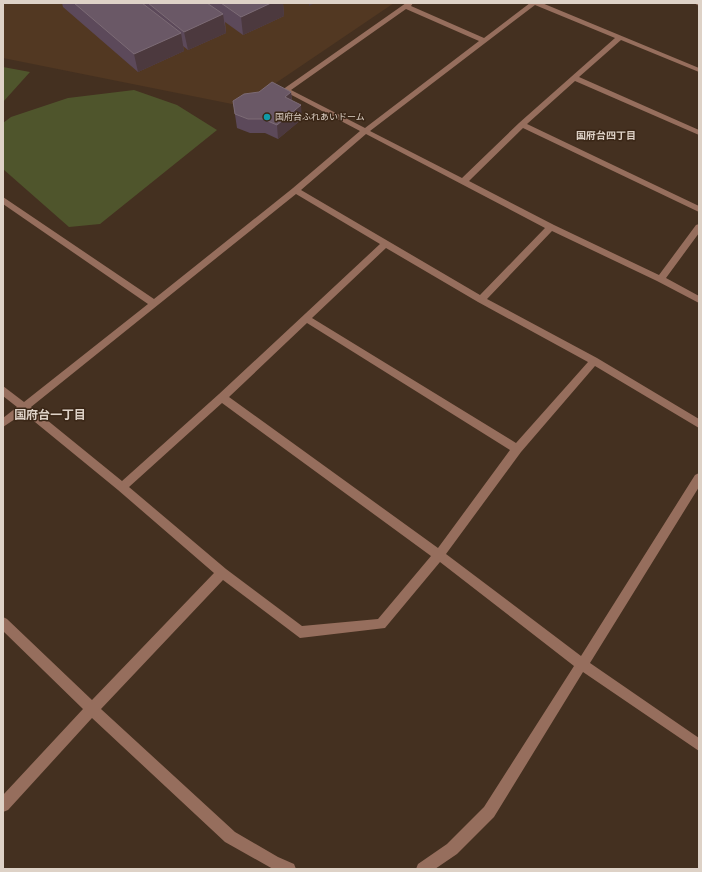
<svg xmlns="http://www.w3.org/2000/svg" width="702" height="872" font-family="Lato,'Noto Sans JP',sans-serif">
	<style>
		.built { fill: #523822 }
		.green { fill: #4f552c }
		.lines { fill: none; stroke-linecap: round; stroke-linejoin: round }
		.minor { fill: #966e5d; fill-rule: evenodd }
		.wall { fill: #5c495a }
		.shaded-wall { fill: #4c393e }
		.building { fill: #6a5866; stroke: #7c6b75 }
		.culture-dot { fill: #0f9aa8; stroke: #3a2616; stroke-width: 1.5 }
		.labels { text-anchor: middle; stroke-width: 3; stroke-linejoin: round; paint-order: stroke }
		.far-poi-label { font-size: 9px; fill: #ded2c7; stroke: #3a2616; text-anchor: start }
		.far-neighbourhood-label { font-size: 10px; font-weight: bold; fill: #ded2c7; stroke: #3a2616 }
		.neighbourhood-label { font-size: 12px; font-weight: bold; fill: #ded2c7; stroke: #3a2616 }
	</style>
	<rect width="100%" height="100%" fill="#443020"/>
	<!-- built -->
	<path class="built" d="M4,3H394L242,106L3,58Z"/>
	<!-- green -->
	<path class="green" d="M3,67L30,72L3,102Z
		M134,90L177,105L217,130L100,224L69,227L3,169V123L11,117L68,98Z"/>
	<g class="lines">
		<!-- minor -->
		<path class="minor" d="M406,3H413L411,6L484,38L530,3H542L699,68V72L621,40L579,77L699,130V135L575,81L527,124L699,206V212L523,128L469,181L554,225L659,275L696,225L699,224V233L666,278L699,296V303L657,281L552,231L487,299L597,358L699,419V428L595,366L521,452L446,554L581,656L695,475L699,473V487L590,663L699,738V751L583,672L494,817L457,854L435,869H416L418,864L447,844L484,807L574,666L440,562L385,628L300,638L223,580L101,709L235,832L278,857L294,864L296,869H273L225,842L92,718L8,810L3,812V795L83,709L3,631V617L7,619L92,700L214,573L118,490L24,413L3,427V418L17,407L3,396V386L24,402L148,304L3,204V197L154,299L293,188L360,131L282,90ZM535,5L615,38L519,123L462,178L370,131ZM406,9L479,41L365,128L291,90ZM366,134L545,228L480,295L301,190ZM296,194L380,244L219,394L122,481L31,407ZM386,248L478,302L588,362L516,443L312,318ZM307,323L510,450L438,548L229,397ZM222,403L431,556L378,619L302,626L226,569L129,487Z
			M694,3H699V6Z"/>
	</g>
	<!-- wall -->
	<path class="wall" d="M62,3H283L284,16L243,35L225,22L226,33L188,50L183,46L184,51L138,72L63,7Z
		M291,92L292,101L302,119L278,139L265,133H250L237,128L233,101Z"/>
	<!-- shaded-wall -->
	<path class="shaded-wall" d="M271,3H283L284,16L243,35L241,17Z
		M309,3H315L309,6Z
		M223,14L226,33L188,50L184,32Z
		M181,33L184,51L138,72L134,54Z
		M291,92L292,106L285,97Z
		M301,105L302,119L278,139L277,125Z"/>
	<!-- building -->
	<path class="building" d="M74,3H142L181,33L134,54Z
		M148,3H207L223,14L184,32Z
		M221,3H271L241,17Z
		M272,82L291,92L285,97L301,105L277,125L263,119H248L235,114L233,101L244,94L259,92Z"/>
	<!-- markers -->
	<circle class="culture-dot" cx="267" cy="117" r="4"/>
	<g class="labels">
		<!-- far-poi labels -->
		<g class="far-poi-label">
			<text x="275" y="120">国府台ふれあいドーム</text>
		</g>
		<!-- far-neighbourhood labels -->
		<g class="far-neighbourhood-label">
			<text x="606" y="139">国府台四丁目</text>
		</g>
		<!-- neighbourhood labels -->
		<g class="neighbourhood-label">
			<text x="50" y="419">国府台一丁目</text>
		</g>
	</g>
	<!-- border -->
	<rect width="702" height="872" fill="none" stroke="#ded2c7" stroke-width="8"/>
</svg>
